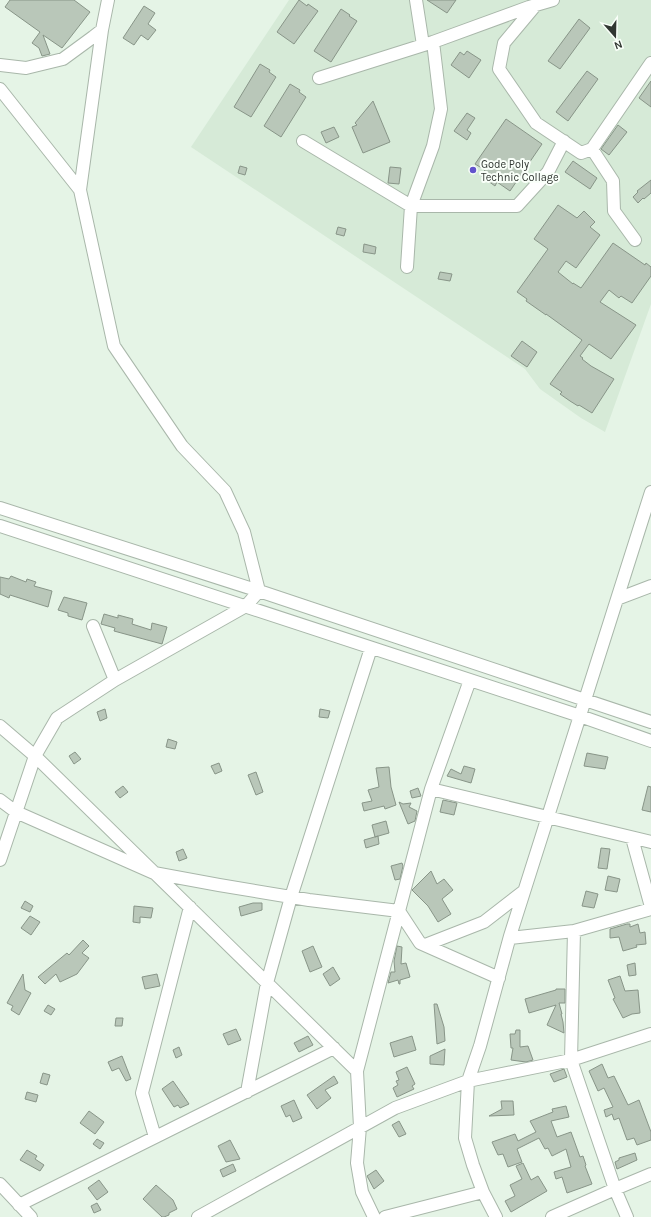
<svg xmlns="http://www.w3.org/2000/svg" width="651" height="1217" font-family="Karla,sans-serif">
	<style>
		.built { fill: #d6ead7 }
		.building { fill: #b9c7b9; stroke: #889588 }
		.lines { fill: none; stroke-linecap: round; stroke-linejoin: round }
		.minor-casing { stroke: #a9b7aa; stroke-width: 14 }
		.minor { stroke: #fff; stroke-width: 12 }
		.poi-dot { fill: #6253cc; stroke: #f9fff9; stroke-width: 1.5 }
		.labels { text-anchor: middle; stroke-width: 4; stroke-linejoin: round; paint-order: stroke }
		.poi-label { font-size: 11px; fill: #303631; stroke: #f9fff9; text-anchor: start }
	</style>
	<rect width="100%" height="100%" fill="#e5f4e6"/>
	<!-- built -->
	<path class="built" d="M289,0H651V304L605,432L581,418L540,389L525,369L191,147Z"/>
	<!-- building -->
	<path class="building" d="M10,0H74L90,12L62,48L43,35L50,54L42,56L39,48L32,43L40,32L5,7Z
		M299,0L307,6L308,4L318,11L294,44L277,32Z
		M427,0H456L447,13Z
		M144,6L155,13L148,24L156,30L148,40L141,35L134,45L123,38Z
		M341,9L350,15L349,16L357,21L331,62L314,51Z
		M579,19L590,28L560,69L548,61Z
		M467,51L481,60L469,78L451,65L460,52L464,55Z
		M260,64L270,70L269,72L276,77L251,117L234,107Z
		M587,71L598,79L568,121L556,112Z
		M651,81V107L639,98Z
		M290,84L300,90L299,92L306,97L281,137L264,126Z
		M373,101L390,142L363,153L352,127L357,125L355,123Z
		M467,113L475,118L467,130L471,133L467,140L454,131Z
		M506,119L542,144L510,191L497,182L495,186L481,176L485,170L475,164Z
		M618,125L627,132L609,155L601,149Z
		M334,127L339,137L326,143L321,132Z
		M573,161L597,178L590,189L565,172Z
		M240,166L247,168L245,175L238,173Z
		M390,167L401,168L399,184L388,183Z
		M651,180V193L644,199L643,198L638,203L633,197L638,192L637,191Z
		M558,205L577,218L584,211L595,222L590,227L600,235L576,268L566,261L558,272L573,284V283L581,288L613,243L645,265L646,263L651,267V276L632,303L621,296L619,298L609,290L600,302L636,325L611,359L589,344L580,356L583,358L582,359L591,366L614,379L592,413L579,405L578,406L570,401L560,394L562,392L550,384L582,340L546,314V315L526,301L527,299L517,292L548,249L534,239Z
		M338,227L346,229L344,236L336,234Z
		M364,244L376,247L375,254L363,252Z
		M440,272L452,274L450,281L438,279Z
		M522,341L537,352L527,367L511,356Z
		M11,576L26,582L27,579L36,582L34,586L52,591L48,607L10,595L9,598L0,594V577L9,579Z
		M64,597L87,603L82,620L68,616V613L58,610Z
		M104,614L118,618V615L133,619L132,624L151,630L152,623L167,627L162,644L114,631L115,628L101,624Z
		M105,709L107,718L100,721L97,712Z
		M320,709L330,711L328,718L319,717Z
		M168,739L177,742L175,749L166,747Z
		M75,752L81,759L74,764L69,756Z
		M587,753L608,757L605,769L584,766Z
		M219,763L222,771L215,774L211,766Z
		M464,766L475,769L471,783L447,776L451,769L461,774Z
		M389,767L391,787L396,805L385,809L384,806L364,811L362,803L372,801L368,790L379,787L376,768Z
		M256,772L263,792L256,795L248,775Z
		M123,786L128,792L120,798L115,792Z
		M648,786L651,787V812L642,810Z
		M418,788L421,796L412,798L410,791Z
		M443,800L457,803L454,815L440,812Z
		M399,802L403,804L411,803L409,807L417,811L415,821L408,824Z
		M386,821L389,833L375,837L372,825Z
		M378,836L379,844L366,848L364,840Z
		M601,848L610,849L607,869L598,868Z
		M183,849L187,858L179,861L176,852Z
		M402,863L403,866L400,879L395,880L391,866Z
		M431,871L437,884L444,879L453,890L442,899L451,914L438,922L428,906L412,890Z
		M608,876L620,879L617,892L605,890Z
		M586,891L598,894L594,908L582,906Z
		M25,901L33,906L30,912L21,908Z
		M253,903H262V910L241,916L239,907Z
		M134,906L153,908L151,918L140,917V923L133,922Z
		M30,916L40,922L31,935L21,928Z
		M627,924H630V927L638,924L640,933L645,932L646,944L636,945L637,947L623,951L619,937L610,938V929Z
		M83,940L89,946L82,953L89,958L77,974L60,982L56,974L45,984L38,977L67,953L69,955Z
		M313,946L322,967L310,972L302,951Z
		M397,946L402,947L401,964L406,963L410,977L400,980V984H399L398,980L388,983L391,972H395L394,961Z
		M635,963L636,975L629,976L627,965Z
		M333,967L340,979L330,986L323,974Z
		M23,974L25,990L31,993L19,1015L11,1010L13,1006L7,1003Z
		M157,974L160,986L145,989L142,977Z
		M620,976L625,991L638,990L640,1013L632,1014L623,1018L613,999L615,998L608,980Z
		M556,989H565V1003H559L562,1014H561L563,1022L564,1033L547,1025L556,1005L529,1013L525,999L556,990Z
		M434,1004H437L444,1027L445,1041L437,1044Z
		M48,1005L55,1009L51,1015L44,1011Z
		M116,1018H123L122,1026H115Z
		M236,1029L241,1040L228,1045L223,1034Z
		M516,1030H520V1047L528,1046L533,1060L526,1062L511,1060L513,1048H511L510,1034H515Z
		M308,1036L313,1045L299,1052L294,1043Z
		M412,1036L416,1050L394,1057L390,1043Z
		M179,1047L182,1055L176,1058L173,1050Z
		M445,1049L444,1065L430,1064V1056Z
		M122,1056L131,1079L126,1081L119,1068L112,1071L108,1062Z
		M602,1064L608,1078L614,1076L628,1105L639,1100L651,1132V1140L637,1145L634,1138L627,1140L619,1118L614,1120L612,1114L606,1117L604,1110L613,1107L604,1088L598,1091L589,1071Z
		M407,1067L415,1084L412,1086L414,1089L397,1097L393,1088L398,1085L396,1081L399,1080L396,1072Z
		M564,1069L567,1077L554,1082L550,1074Z
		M43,1073L50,1075L47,1085L40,1083Z
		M334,1076L338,1083L325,1090L331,1098L317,1109L307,1095Z
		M173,1081L189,1104L180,1108L178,1105L174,1107L162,1089Z
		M27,1092L38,1095L36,1102L25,1099Z
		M294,1100L302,1118L293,1122L290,1115L286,1117L281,1106Z
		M501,1101H513L514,1115L489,1116L502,1109Z
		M566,1106L569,1117L551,1121L557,1137L571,1132L580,1157L583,1156L586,1165L585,1166L592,1184L567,1193L562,1177L556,1179L554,1172L571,1167L566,1149L552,1156L548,1148L545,1149L539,1138L517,1149L522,1162L508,1167L503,1154L498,1155L492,1142L515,1134L518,1141L536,1132L530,1121L553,1112L552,1109Z
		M89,1111L104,1122L95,1134L80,1123Z
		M399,1121L406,1134L399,1137L392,1125Z
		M97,1139L104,1143L100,1149L93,1144Z
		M230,1140L240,1159L226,1162L218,1146Z
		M27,1150L37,1156L35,1159L44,1165L40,1171L20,1160Z
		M635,1153L637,1160L617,1169L615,1162L619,1160V1158Z
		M523,1163L531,1180L538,1176L547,1191L511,1212L505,1201L515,1196L510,1185L522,1179L516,1166Z
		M233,1164L236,1171L223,1177L220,1170Z
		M376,1170L384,1181L374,1189L367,1176Z
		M99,1180L108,1192L97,1200L88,1188Z
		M156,1185L173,1200L177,1209L169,1213V1215L164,1217H162L143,1199Z
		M97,1203L101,1210L94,1213L91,1206Z"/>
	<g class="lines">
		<defs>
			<path id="minor" d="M416,0L423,45
				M535,6L504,43L499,69L536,123L581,153L592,149L651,63
				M102,30L80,190L114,346L182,446L225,491L244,532L259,591
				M0,65L26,68L63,59L93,37L102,30L108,0
				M319,78L433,42
				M0,89L80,190
				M303,141L411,206H517L548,172L564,141
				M592,149L613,181L614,211L635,240
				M407,267L411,206L433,146L441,109L433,42L529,7L553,0
				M0,508L259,591L651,722
				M0,526L580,716L651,741
				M617,599L651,586
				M93,626L115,680
				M0,726L35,756L357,1071L360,1127L357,1163L362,1192L374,1217
				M431,789L470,680
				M0,800L16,812L154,873L219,885L309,900L399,911L420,943L499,978
				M632,838L651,907
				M0,860L35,756L57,718L115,680L246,606L259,591
				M574,931L571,1060L615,1189L627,1217
				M510,938L574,931L651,909
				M425,945L484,922L524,891
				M357,1071L431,789L651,842
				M247,1092L267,983L291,897L371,648
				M155,1137L142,1093L190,907
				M0,1184L31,1217
				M19,1205L334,1048
				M198,1217L395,1108L468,1081L571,1060L651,1034
				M385,1217L483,1192
				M496,1217L483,1192L473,1165L465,1138L468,1081L480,1046L510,936L651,492
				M552,1217L615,1189L651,1174"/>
		</defs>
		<!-- minor casing -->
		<use href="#minor" class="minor-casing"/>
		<!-- minor -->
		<use href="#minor" class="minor"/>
	</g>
	<!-- markers -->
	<circle class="poi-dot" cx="473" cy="170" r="4"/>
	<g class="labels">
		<!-- poi labels -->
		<g class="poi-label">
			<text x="481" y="168">Gode Poly<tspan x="481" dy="13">Technic Collage</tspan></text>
		</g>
	</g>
	<!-- north arrow -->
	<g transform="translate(615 36) rotate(160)" stroke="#f9fff9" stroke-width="3" paint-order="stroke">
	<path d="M0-3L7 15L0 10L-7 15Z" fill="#303631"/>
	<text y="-6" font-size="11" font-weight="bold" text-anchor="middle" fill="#303631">N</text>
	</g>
</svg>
